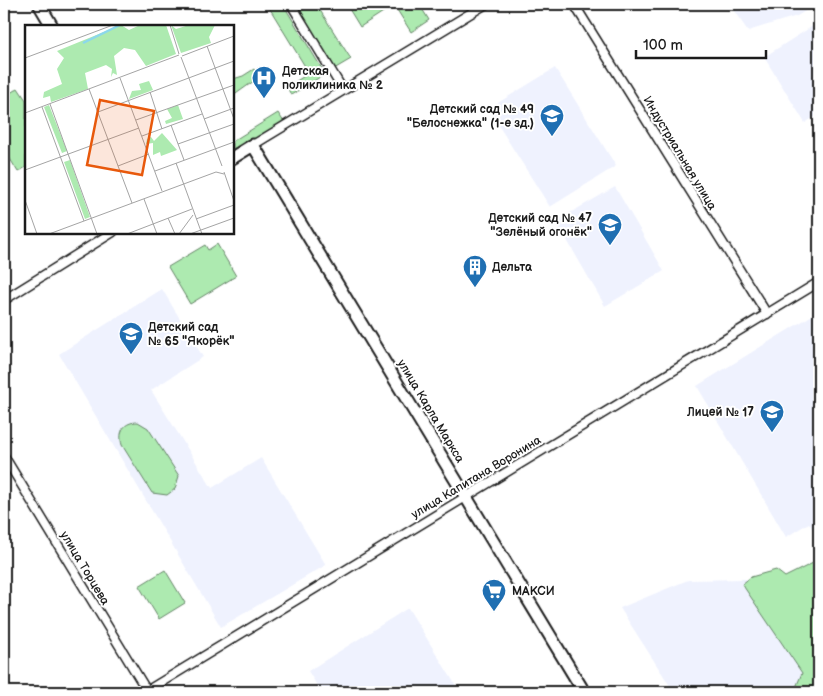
<svg xmlns="http://www.w3.org/2000/svg" width="823" height="696" font-family="'Balsamiq Sans',sans-serif">
	<style>
		.built { fill: #eff2fe }
		.green { fill: #adeab0; stroke: #648366 }
		.lines { fill: none; stroke-linecap: round; stroke-linejoin: round }
		.street-casing { stroke: #1c1c1c; stroke-width: 11 }
		.secondary-casing { stroke: #1c1c1c; stroke-width: 15 }
		.street { stroke: #fff; stroke-width: 8 }
		.secondary { stroke: #fff; stroke-width: 11 }
		.labels { text-anchor: middle; stroke-width: 4; stroke-linejoin: round; paint-order: stroke }
		.poi-label { font-size: 12px; font-weight: bold; fill: #1c1c1c; stroke: #fff; text-anchor: start }
		.street-label { font-size: 12px; fill: #1c1c1c; stroke: #fff }
		.inset-river { fill: none; stroke: #8bd7ec; stroke-width: 2.5 }
		.inset-road { fill: none; stroke: #a4a4a4; stroke-width: 1 }
		.view { fill: #e8590c; fill-opacity: 0.15; stroke: #e8590c; stroke-width: 2.5 }
		.inset-edge { fill: none; stroke: #1c1c1c; stroke-width: 2.5 }
	</style>
	<rect width="100%" height="100%" fill="#fff"/>
	<filter id="ink" filterUnits="userSpaceOnUse"><feTurbulence type="fractalNoise" baseFrequency=".02" numOctaves="2"/><feDisplacementMap in="SourceGraphic" scale="10" xChannelSelector="R" yChannelSelector="G"/><feConvolveMatrix kernelMatrix="1 2 1 2 8 2 1 2 1" color-interpolation-filters="sRGB"/></filter>
	<g filter="url(#ink)">
		<!-- built -->
		<path class="built" d="M729,4H817L797,16L748,31Z
			M819,22V114L805,123L764,57Z
			M555,68L616,166L550,207L488,109Z
			M615,187L664,271L605,306L556,221Z
			M162,289L203,357L151,390L212,488L261,458L326,565L221,627L59,354Z
			M819,311V540L809,523L786,537L697,386Z
			M746,579L807,675L795,692H674L620,608L688,580Z
			M408,608L460,692H321L308,671Z"/>
		<!-- green -->
		<path class="green" d="M267,4H283L325,74L291,95L287,87L309,73Z
			M294,4H316L351,59L334,69Z
			M346,4H419L429,20L411,32L394,5L360,27Z
			M254,69L261,76L233,96V79L243,76Z
			M18,88L26,100V167L18,172L4,149V97Z
			M278,113L284,122C267,133 250,140 233,151V141Z
			M217,244L236,276L190,304L168,267L205,245L208,250Z
			M138,422L148,428L179,476L175,489L167,495L152,493L122,445C118,431 124,422 138,422Z
			M819,560V692H794L802,673L742,584L751,577L776,570L785,577Z
			M165,570L185,603L159,619L139,586Z"/>
		<g class="lines">
			<defs>
				<path id="street" d="M291,4L343,90
					M574,4L767,314
					M253,145L486,4
					M4,300L113,232
					M4,456L147,691
					M145,692L819,282"/>
				<path id="secondary" d="M39,4L52,26
					M232,158L253,145L584,692"/>
			</defs>
			<!-- street casing -->
			<use href="#street" class="street-casing"/>
			<!-- secondary casing -->
			<use href="#secondary" class="secondary-casing"/>
			<!-- street -->
			<use href="#street" class="street"/>
			<!-- secondary -->
			<use href="#secondary" class="secondary"/>
		</g>
	</g>
	<!-- icons -->
	<defs>
		<symbol id="hospital-pin" viewBox="-11 -11 22 30"><path d="M0 17L-7.5 6A9.5 9.5 0 1 1 7.5 6Z" fill="#1f6fb2" stroke="#fff"/><path d="M-5-5h3v3.5h4V-5h3V5h-3V1.5h-4V5h-3Z" fill="#fff"/></symbol>
		<symbol id="school-pin" viewBox="-11 -11 22 30"><path d="M0 17L-7.5 6A9.5 9.5 0 1 1 7.5 6Z" fill="#1f6fb2" stroke="#fff"/><path d="M0-5L7-2L0 1L-7-2ZM-4 1L0 2.5L4 1V4Q0 6-4 4Z" fill="#fff"/></symbol>
		<symbol id="building-pin" viewBox="-11 -11 22 30"><path d="M0 17L-7.5 6A9.5 9.5 0 1 1 7.5 6Z" fill="#1f6fb2" stroke="#fff"/><path d="M-4-6H4V6H1V3H-1V6H-4ZM-2.5-4.3h1.7v1.8h-1.7ZM.8-4.3h1.7v1.8H.8ZM-2.5-1h1.7V.8h-1.7ZM.8-1h1.7V.8H.8Z" fill="#fff"/></symbol>
		<symbol id="supermarket-pin" viewBox="-11 -11 22 30"><path d="M0 17L-7.5 6A9.5 9.5 0 1 1 7.5 6Z" fill="#1f6fb2" stroke="#fff"/><path d="M-6-5.5h2.5l.6 2H6L4.5 2H-2.5L-4.4-4H-6ZM-1.5 3.2a1.3 1.3 0 1 0 .1 0ZM3 3.2a1.3 1.3 0 1 0 .1 0Z" fill="#fff"/></symbol>
	</defs>
	<g fill-rule="evenodd">
		<use href="#hospital-pin" x="250" y="64" width="28" height="38"/>
		<use href="#school-pin" x="538" y="102" width="28" height="38"/>
		<use href="#school-pin" x="596" y="211" width="28" height="38"/>
		<use href="#building-pin" x="461" y="253" width="28" height="38"/>
		<use href="#school-pin" x="117" y="320" width="28" height="38"/>
		<use href="#school-pin" x="758" y="398" width="28" height="38"/>
		<use href="#supermarket-pin" x="480" y="577" width="28" height="38"/>
	</g>
	<g class="labels">
		<!-- poi labels -->
		<g class="poi-label">
			<text x="282" y="75">Детская<tspan x="282" dy="14">поликлиника № 2</tspan></text>
			<text x="534" y="113" text-anchor="end">Детский сад № 49<tspan x="534" dy="14">"Белоснежка" (1-е зд.)</tspan></text>
			<text x="592" y="222" text-anchor="end">Детский сад № 47<tspan x="592" dy="14">"Зелёный огонёк"</tspan></text>
			<text x="492" y="271">Дельта</text>
			<text x="148" y="331">Детский сад<tspan x="148" dy="14">№ 65 "Якорёк"</tspan></text>
			<text x="754" y="416" text-anchor="end">Лицей № 17</text>
			<text x="512" y="595">МАКСИ</text>
		</g>
		<!-- street labels -->
		<g class="street-label">
			<text transform="translate(680 153) rotate(59)" y="4">Индустриальная улица</text>
			<text transform="translate(431 411) rotate(59)" y="4">улица Карла Маркса</text>
			<text transform="translate(476 477) rotate(-31)" y="4">улица Капитана Воронина</text>
			<text transform="translate(85 568) rotate(59)" y="4">улица Торцева</text>
		</g>
	</g>
	<!-- overview -->
	<g transform="translate(25 25)">
		<rect width="209" height="209" fill="#fff"/>
		<path d="M96,0L104,5L115,0H141L151,29L121,41L110,25L99,23L89,31L92,50L88,48L86,52L87,44L81,40L60,48L63,64L26,77L25,71L18,73L19,67L37,59L32,44L39,33L32,26ZM146,0L151,4L164,0H190L184,12L186,18L156,28ZM124,56L128,65L104,74L107,66L116,65L114,59ZM24,80L42,126L37,128L19,82ZM153,80L158,94L141,99L140,96L147,93L142,84ZM137,108L152,125L136,131L135,127L128,130V118L121,119L122,114L126,112L129,116ZM45,135L65,192L60,194L39,137Z" fill="#adeab0"/>
		<path class="inset-river" d="M58,18L95,0"/>
		<path class="inset-road" d="M145,0L154,29M182,21L209,94M157,31L209,11M156,32L197,141M0,33L88,0M95,53L137,166M64,64L107,178M125,67L137,104M25,79L72,209M17,82L59,196M73,87L209,36M0,88L154,30M179,94L209,83M111,95L209,60M146,100L159,135M117,111L177,89M153,119L209,99M151,138L177,209M93,141L124,129M0,145L114,103M130,146L209,117M199,147L209,176M119,174L132,209M0,175L12,209M143,193L150,209M171,194L209,180M24,209L191,147L199,149M102,209L167,184M154,209L168,190M165,209L209,193"/>
		<path class="view" d="M75,75L129,86L117,150L62,140Z"/>
		<rect width="209" height="209" class="inset-edge"/>
	</g>
	<!-- margin -->
	<rect width="823" height="696" fill="none" stroke="#fff" stroke-width="20"/>
	<rect x="10" y="10" width="803" height="676" fill="none" stroke="#1c1c1c" stroke-width="2" filter="url(#ink)"/>
	<!-- scale -->
	<path d="M636 50v8h130v-8" fill="none" stroke="#1c1c1c" stroke-width="2.5"/>
	<text x="643" y="50" font-size="15" fill="#1c1c1c" stroke="#ffffff" stroke-width="4" paint-order="stroke">100 m</text>
</svg>
